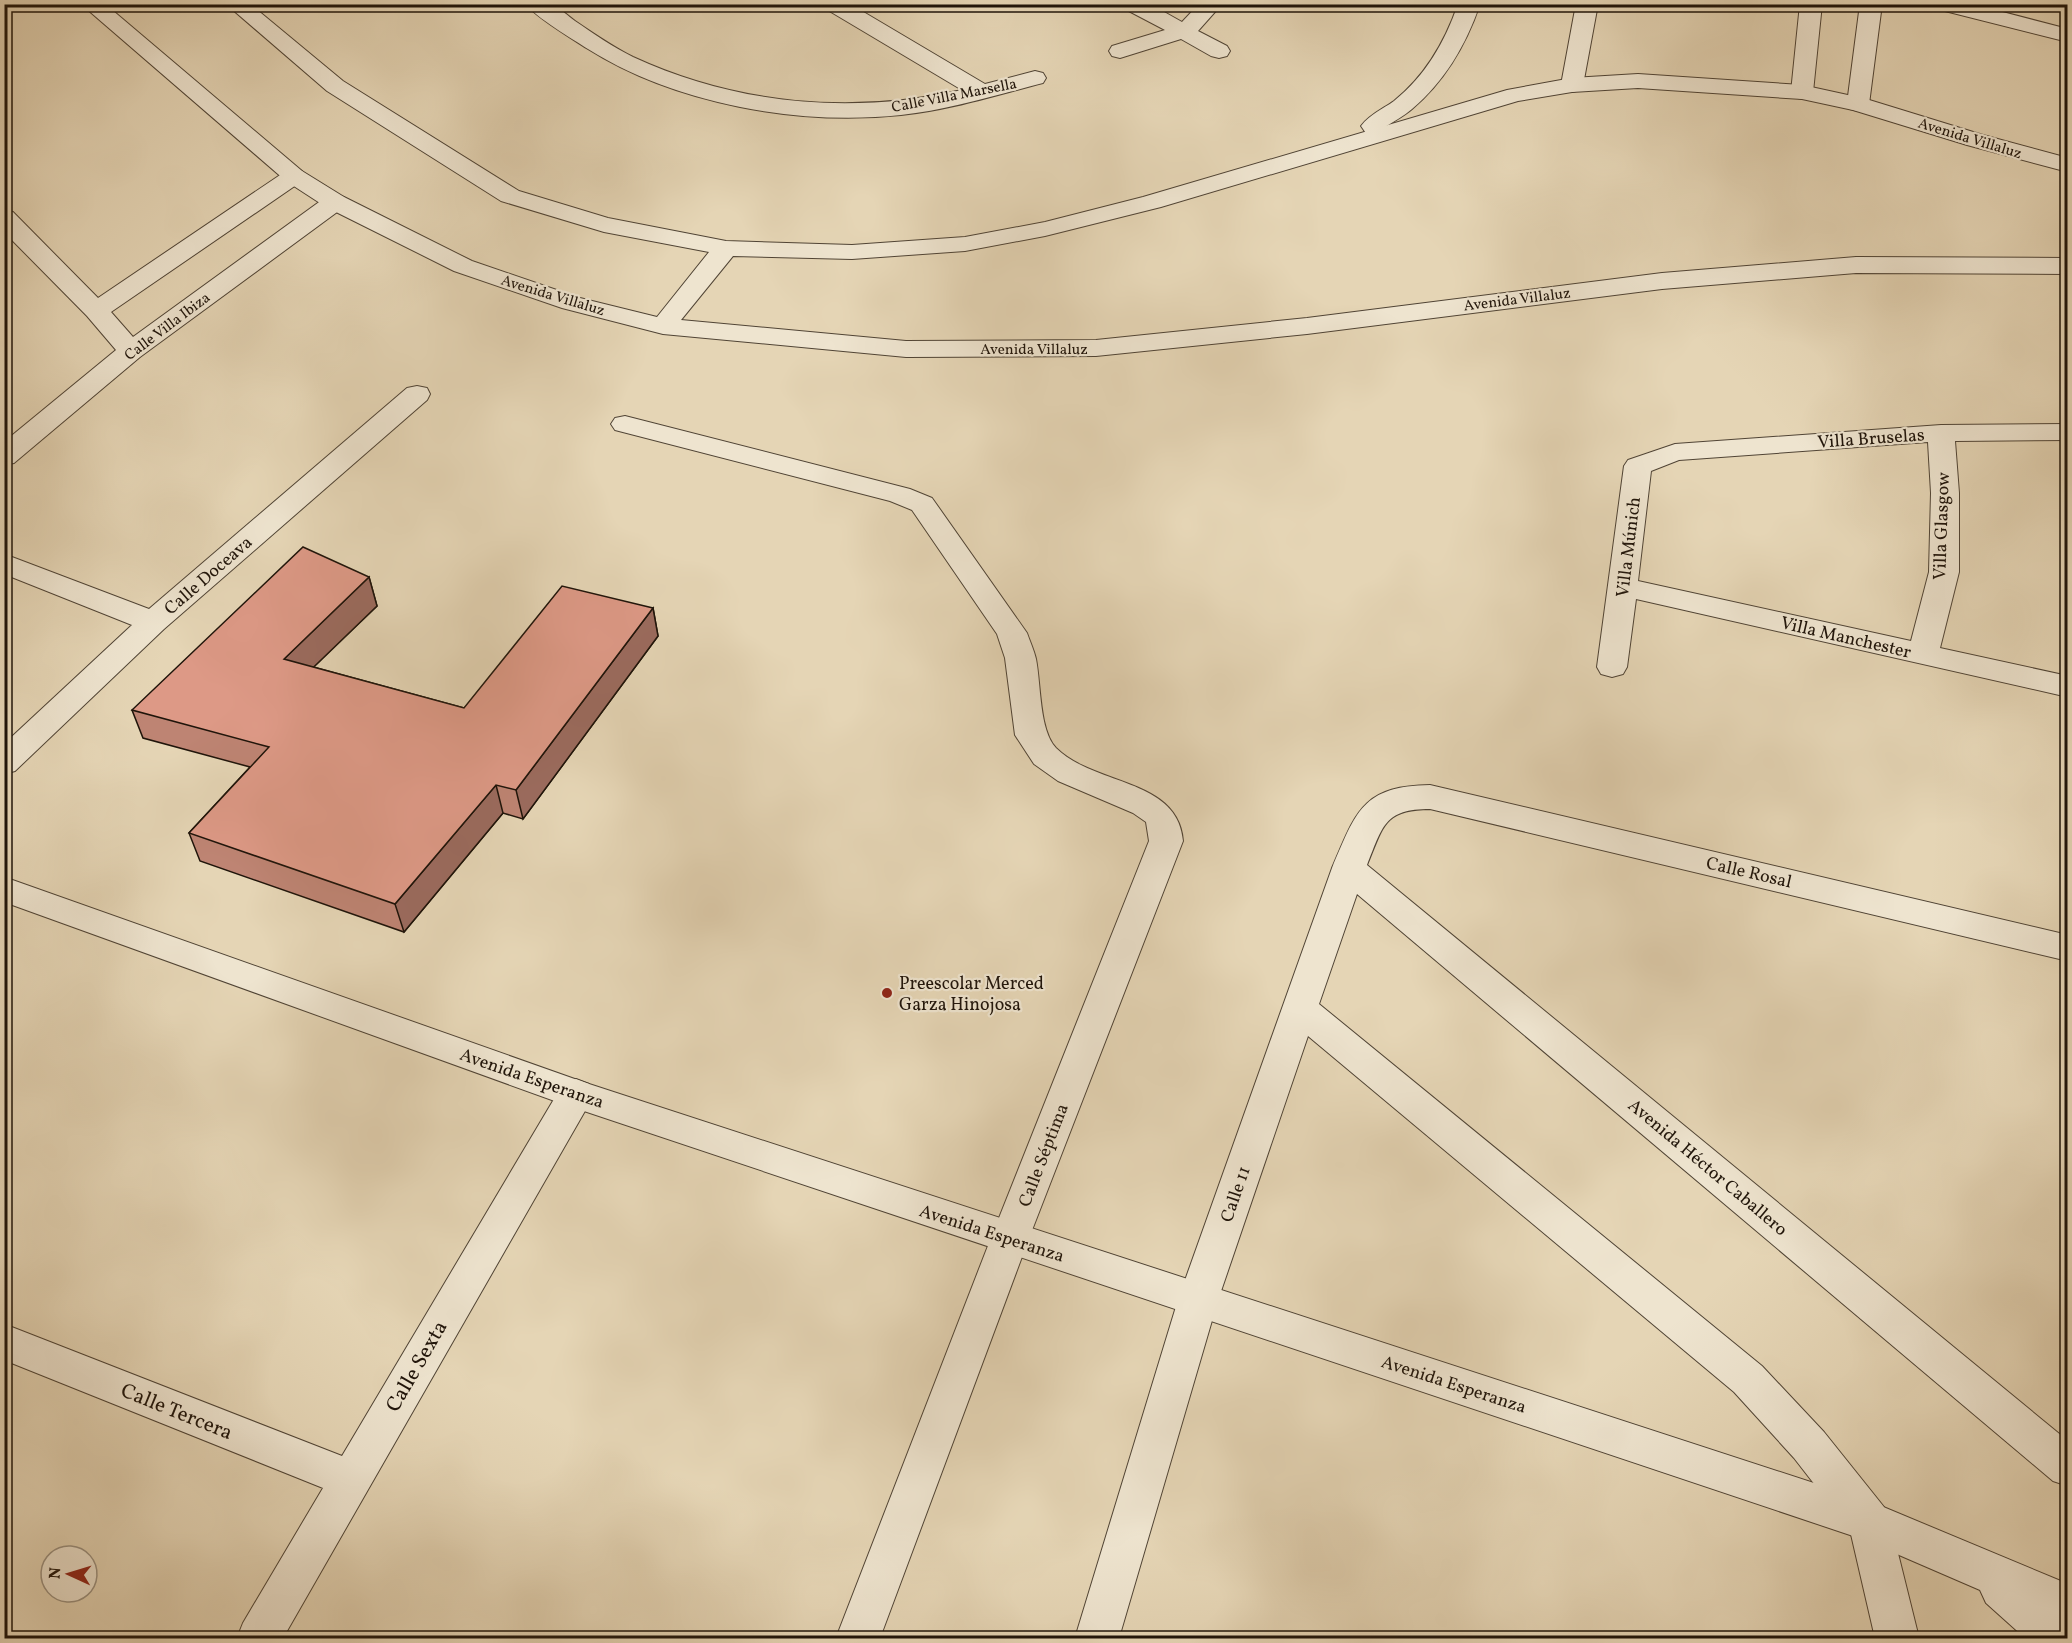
<svg xmlns="http://www.w3.org/2000/svg" width="2072" height="1643" font-family="Vollkorn,serif">
	<style>
		.lines { fill: none; stroke-linecap: round; stroke-linejoin: round }
		.minor-casing { stroke: #504435; stroke-width: 2 }
		.tertiary-casing { stroke: #504435; stroke-width: 2 }
		.minor { fill: #eee4cf; fill-rule: evenodd }
		.tertiary { fill: #eee4cf; fill-rule: evenodd }
		.wall { fill: #be8473; stroke: #1f140a; stroke-width: 1.5 }
		.shaded-wall { fill: #9b6b5e; stroke: #1f140a; stroke-width: 1.5 }
		.building { fill: #dd9986; stroke: #1f140a; stroke-width: 1.5 }
		.poi-dot { fill: #8f2418; stroke: #eee4cf; stroke-width: 2 }
		.labels { text-anchor: middle; stroke-width: 4.5; stroke-linejoin: round; paint-order: stroke }
		.far-street-label { font-size: 15px; fill: #1f140a; stroke: #eee4cf }
		.street-label { font-size: 18px; fill: #1f140a; stroke: #eee4cf }
		.poi-label { font-size: 18px; fill: #1f140a; stroke: #eee4cf; text-anchor: start }
		.near-street-label { font-size: 21px; fill: #1f140a; stroke: #eee4cf }
	</style>
	<rect width="100%" height="100%" fill="#e5d5b5"/>
	<filter id="stains"><feTurbulence type="fractalNoise" baseFrequency=".00333" numOctaves="4"/><feColorMatrix values="0 0 0 0 .2 0 0 0 0 .09 0 0 0 0 .02 0 0 0 .5 -.17"/></filter>
	<radialGradient id="worn" r=".72"><stop offset=".6" stop-color="#630" stop-opacity="0"/><stop offset="1" stop-color="#630" stop-opacity=".3"/></radialGradient>
	<g class="lines">
		<defs>
			<path id="minor" d="M526,4C533,4 546,2 553,5C561,9 568,16 575,21C594,34 613,47 633,57C737,105 852,115 962,90L826,9L824,4H850L985,84L1035,71L1043,73L1046,78L1043,83C996,95 949,110 901,115C799,126 675,104 588,49C574,40 535,17 526,4Z
				M1123,4H1150L1182,22L1199,4H1222L1198,31L1227,46L1230,51L1227,56L1219,58L1211,56L1181,39L1120,58L1112,56L1109,51L1112,46L1165,30L1125,9Z
				M1458,4H1480C1466,45 1445,81 1412,109C1404,116 1394,121 1385,127L1390,134L1386,139L1378,141L1370,139L1361,126C1370,114 1383,109 1394,101C1426,75 1445,42 1458,4Z
				M1576,4H1598L1583,85L1580,90L1572,92L1564,90L1561,85Z
				M1800,4H1822L1813,92L1810,97L1802,99L1794,97L1791,92Z
				M1860,4H1882L1869,104L1866,109L1858,111L1850,109L1847,104Z
				M1935,4H1972L2068,29V42L1937,9Z
				M294,169L302,171L306,176L302,181L111,312L133,337L326,197L335,195L344,197L347,202L344,207L140,357L14,463L4,465V442L116,350L87,316L4,232V210L13,212L98,298L286,171Z
				M417,386L427,388L430,394L427,400L164,629L15,771L4,774V744L132,625L4,574V554L149,609L407,388Z
				M625,416L910,489L932,498L1027,633C1030,642 1034,650 1036,659C1041,684 1039,730 1056,748C1094,786 1178,778 1183,841L1029,1238L880,1638H836L991,1238L1149,841L1146,822L1133,813L1058,781L1034,764L1015,735L1005,658L997,634L912,510L890,501L615,430L611,424L615,418Z
				M2068,424V440L1955,441L1959,493V572L1940,648L2068,676V697L1636,599L1627,667L1623,674L1612,677L1601,674L1597,667L1624,466L1628,460L1675,444L1941,425ZM1928,442L1931,493L1929,572L1911,641L1638,581L1651,471L1679,460Z
				M1430,785L2068,935V961L1430,809C1384,809 1383,826 1367,865L2068,1441V1486L2053,1481L1357,894L1319,1004L1762,1366L1824,1432L1884,1507L1890,1521L1919,1638H1875L1850,1530L1794,1458L1734,1392L1308,1036L1218,1300L1119,1638H1075L1178,1300L1332,868C1356,812 1362,786 1430,785Z
				M576,1079L589,1084L594,1094L589,1104L283,1638H237L243,1623L323,1488L4,1360V1324L342,1456L563,1084Z"/>
			<path id="tertiary" d="M81,4H105L302,171L344,197L472,261L580,298L657,317L709,252L604,232L501,201L327,91L226,4H250L343,81L519,191L608,218L726,241L852,245L965,237L1045,222L1143,197L1507,90L1572,78L1638,74L1802,85L1866,99L1983,135L2068,158V172L1967,145L1853,110L1802,99L1638,88L1572,92L1518,101L1161,207L1045,236L965,251L852,259L733,256L681,320L906,341L1096,340L1307,318L1662,273L1856,257L2068,258V274L1856,273L1662,289L1307,334L1096,356L906,357L663,334L562,308L454,271L326,207L286,181Z
				M4,877L586,1083L1869,1501L2068,1584V1638H2025L1986,1603L1980,1590L1862,1539L563,1104L4,902Z"/>
		</defs>
		<!-- minor casing -->
		<use href="#minor" class="minor-casing"/>
		<!-- tertiary casing -->
		<use href="#tertiary" class="tertiary-casing"/>
		<!-- minor -->
		<use href="#minor" class="minor"/>
		<!-- tertiary -->
		<use href="#tertiary" class="tertiary"/>
	</g>
	<!-- wall -->
	<path class="wall" d="M369,577L377,606L313,667L464,708L653,608L658,636L523,819L503,813L404,932L200,861L189,833L250,767L143,738L132,710Z"/>
	<!-- shaded-wall -->
	<path class="shaded-wall" d="M369,577L377,606L293,687L284,659Z
		M653,608L658,636L523,819L516,790Z
		M496,785L503,813L404,932L395,904Z"/>
	<!-- building -->
	<path class="building" d="M303,547L369,577L284,659L464,708L562,586L653,608L516,790L496,785L395,904L189,833L269,747L132,710Z"/>
	<!-- markers -->
	<circle class="poi-dot" cx="887" cy="993" r="6"/>
	<g class="labels">
		<!-- far-street labels -->
		<g class="far-street-label">
			<text transform="translate(954 95) rotate(-11)" y="5">Calle Villa Marsella</text>
			<text transform="translate(1970 138) rotate(17)" y="5">Avenida Villaluz</text>
			<text transform="translate(553 295) rotate(17)" y="5">Avenida Villaluz</text>
			<text transform="translate(1517 299) rotate(-7)" y="5">Avenida Villaluz</text>
			<text transform="translate(167 326) rotate(-37)" y="5">Calle Villa Ibiza</text>
			<text x="1034" y="354">Avenida Villaluz</text>
		</g>
		<!-- street labels -->
		<g class="street-label">
			<text transform="translate(1871 438) rotate(-4)" y="6">Villa Bruselas</text>
			<text transform="translate(1941 526) rotate(-88)" y="6">Villa Glasgow</text>
			<text transform="translate(1628 547) rotate(-83)" y="6">Villa Múnich</text>
			<text transform="translate(208 575) rotate(-41)" y="6">Calle Doceava</text>
			<text transform="translate(1846 637) rotate(13)" y="6">Villa Manchester</text>
			<text transform="translate(1749 872) rotate(13)" y="6">Calle Rosal</text>
			<text transform="translate(532 1078) rotate(19)" y="6">Avenida Esperanza</text>
			<text transform="translate(1043 1155) rotate(-69)" y="6">Calle Séptima</text>
			<text transform="translate(1708 1167) rotate(40)" y="6">Avenida Héctor Caballero</text>
			<text transform="translate(1235 1194) rotate(-71)" y="6">Calle 11</text>
			<text transform="translate(992 1233) rotate(18)" y="6">Avenida Esperanza</text>
			<text transform="translate(1454 1384) rotate(18)" y="6">Avenida Esperanza</text>
		</g>
		<!-- poi labels -->
		<g class="poi-label">
			<text x="899" y="989">Preescolar Merced<tspan x="899" dy="21">Garza Hinojosa</tspan></text>
		</g>
		<!-- near-street labels -->
		<g class="near-street-label">
			<text transform="translate(416 1366) rotate(-60)" y="7">Calle Sexta</text>
			<text transform="translate(177 1411) rotate(22)" y="7">Calle Tercera</text>
		</g>
	</g>
	<!-- margin -->
	<rect width="2072" height="1643" fill="none" stroke="#e5d5b5" stroke-width="24"/>
	<rect x="6" y="6" width="2060" height="1631" fill="none" stroke="#1f140a" stroke-width="3"/>
	<rect x="12" y="12" width="2048" height="1619" fill="none" stroke="#1f140a" stroke-width="1.5"/>
	<!-- north arrow -->
	<g transform="translate(69 1574) rotate(274)"><circle r="28" fill="#eee4cf" stroke="#9b9180" stroke-width="1.5"/>
	<path d="M0-4.5L10 22L0 15L-10 22Z" fill="#8f2418"/>
	<text y="-9" font-size="16" font-weight="bold" text-anchor="middle" fill="#1f140a">N</text>
	</g>
	<rect width="100%" height="100%" filter="url(#stains)"/>
	<rect width="100%" height="100%" fill="url(#worn)"/>
</svg>
